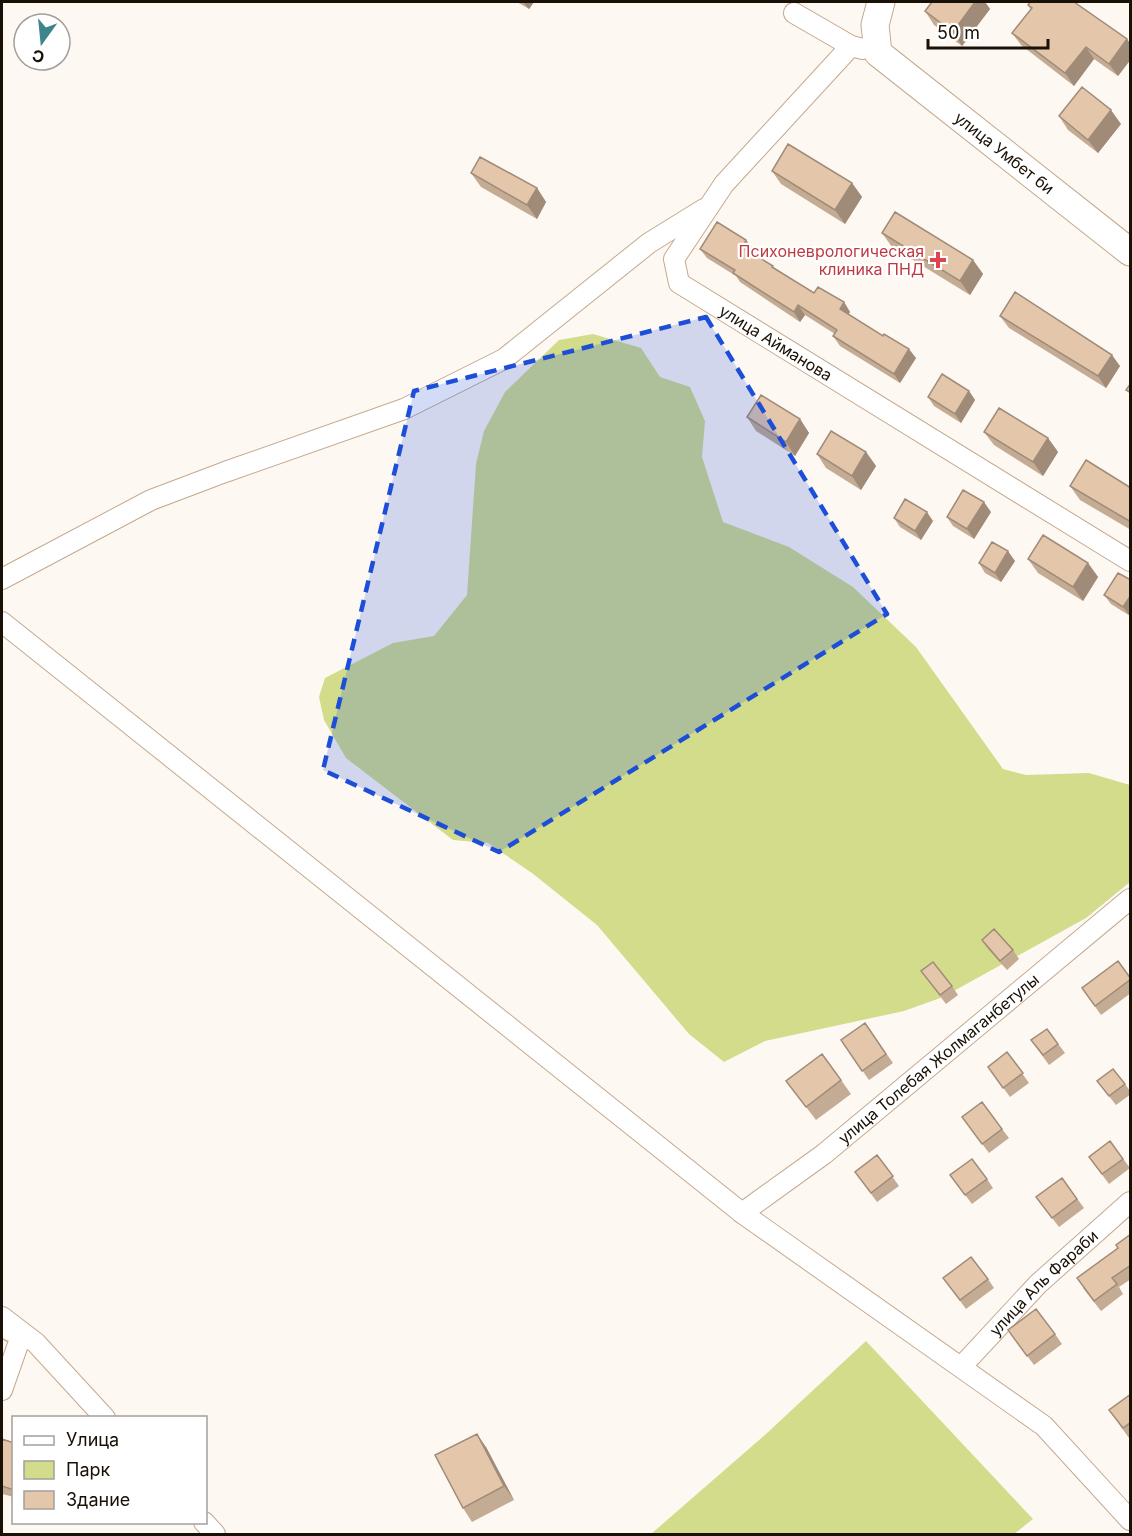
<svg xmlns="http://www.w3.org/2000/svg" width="1132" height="1536" font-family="Inter,sans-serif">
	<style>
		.green { fill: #d2dc8a }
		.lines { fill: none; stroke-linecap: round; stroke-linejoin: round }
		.street-casing { stroke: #c5a98e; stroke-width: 22 }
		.secondary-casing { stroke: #c5a98e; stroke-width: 29 }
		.street { stroke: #fff; stroke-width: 20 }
		.secondary { stroke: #fff; stroke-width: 27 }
		.wall { fill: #c4ab93 }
		.shaded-wall { fill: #a08b78 }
		.building { fill: #e4c7ab; stroke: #a08b78; stroke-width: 1.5 }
		.marked { fill: #1d4ed8; fill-opacity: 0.2; stroke: #1d4ed8; stroke-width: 4.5; stroke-dasharray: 12 8; stroke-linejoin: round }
		.health-dot { fill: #e0444e; stroke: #fff; stroke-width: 2 }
		.labels { text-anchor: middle; stroke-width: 4.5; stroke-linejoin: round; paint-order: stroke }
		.street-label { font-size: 16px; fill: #191006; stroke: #fff }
		.health-label { font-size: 16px; fill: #be3a42; stroke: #fff; text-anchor: end }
	</style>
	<rect width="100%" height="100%" fill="#fef8f3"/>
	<!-- green -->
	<path class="green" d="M593,334L641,348L660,377L690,387L705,421L702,457L723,522L789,547L853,587L916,647L1003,769L1026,775L1089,773L1130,785V882L1086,918L943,997L904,1011L765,1041L724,1062L689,1034L597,925L532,873L488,843L453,840L346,758L324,720L319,697L325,678L393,643L434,636L467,595L476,464L484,431L505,392L559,340Z
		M866,1341L1033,1519L1014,1534H651L766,1434Z"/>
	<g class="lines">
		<defs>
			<g id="street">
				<path d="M794,13L851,46L863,49"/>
				<path id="s1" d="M851,46L724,184L674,259L679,283L1130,561"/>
				<path d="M2,579L151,500L225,472L404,409L504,359L649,243L704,209"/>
				<path d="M2,622L742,1213L1044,1426L1130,1520"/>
				<path id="s2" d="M742,1213L824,1154L1130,899"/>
				<path d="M2,1317L36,1343L105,1418"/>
				<path id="s3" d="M961,1367L1038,1284L1130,1202"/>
				<path d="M2,1390L22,1333L10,1331"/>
				<path d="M204,1522L215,1534"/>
			</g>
			<g id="secondary">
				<path id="s4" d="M881,2L875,25L878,53L1130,252"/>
			</g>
		</defs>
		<!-- street casing -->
		<use href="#street" class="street-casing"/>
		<!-- secondary casing -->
		<use href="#secondary" class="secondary-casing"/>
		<!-- street -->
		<use href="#street" class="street"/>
		<!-- secondary -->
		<use href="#secondary" class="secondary"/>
	</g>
	<!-- wall -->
	<path class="wall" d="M517,2H534L529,9Z
		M932,2H985L990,9L962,46L934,25L925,11Z
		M1028,5L1127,39L1131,45V59L1118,76L1094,59L1074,86L1021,45L1012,33L1031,10Z
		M1059,116L1121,124L1098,153L1068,130Z
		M772,171L852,183L862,197L845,224L781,184Z
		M471,173L537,188L546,202L537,219L481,187Z
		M882,233L973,260L983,274L970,295L892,247Z
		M746,240L753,249L751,252L775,269L814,293L844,302L850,312L848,314L916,358L900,383L840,346L833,336L835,334L805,315L800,322L740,282L736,276L707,258L700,249Z
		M1000,316L1120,366L1106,388L1009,328Z
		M969,391L975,400L961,423L934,406L928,397Z
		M747,417L800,419L809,433L795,456L756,431Z
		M984,432L1048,438L1058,452L1043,476L994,445Z
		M866,452L876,466L861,490L826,468L817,454Z
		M1070,486L1131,488V530L1080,500Z
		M991,512L974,539L953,526L947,517Z
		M894,518L933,521L921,540L900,527Z
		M1028,559L1088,563L1098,577L1083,601L1038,573Z
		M1015,561L1001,582L985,573L979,563Z
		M1131,580V615L1130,616L1111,604L1104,595Z
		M982,940L1013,950L1019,959L1007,970L988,949Z
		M921,971L952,986L958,995L946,1004Z
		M1131,978V993L1101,1015L1082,988Z
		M865,1023L893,1063L869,1080L841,1040Z
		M1047,1029L1065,1053L1049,1065L1031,1040Z
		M1007,1052L1029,1083L1010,1097L988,1067Z
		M1113,1069L1131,1092V1094L1116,1105L1097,1081Z
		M841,1080L851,1094L816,1120L786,1081Z
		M962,1117L1002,1129L1009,1138L989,1153Z
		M1110,1141L1130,1168L1109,1184L1089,1157Z
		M877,1155L899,1186L877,1202L855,1172Z
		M950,1175L987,1179L993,1188L972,1204Z
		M1062,1178L1084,1208L1059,1227L1036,1197Z
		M1131,1234V1279L1119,1287L1123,1294L1101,1311L1083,1288Z
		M943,1278L988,1279L994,1288L966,1309Z
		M1008,1330L1055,1334L1062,1344L1034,1365Z
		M1131,1394V1437L1129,1438L1109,1410Z
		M2,1439L14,1443V1497L2,1494Z
		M486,1447L514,1500L472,1522L463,1508Z"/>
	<!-- shaded-wall -->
	<path class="shaded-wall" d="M523,2H534L529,9Z
		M975,2H985L990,9L962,46L953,32Z
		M1127,39L1131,45V59L1118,76L1109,64Z
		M1086,47L1094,59L1074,86L1065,73Z
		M1111,110L1121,124L1098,153L1088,140Z
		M852,183L862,197L845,224L835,210Z
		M537,188L546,202L537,219L527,205Z
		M746,240L753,249L748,256L742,247Z
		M973,260L983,274L970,295L960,281Z
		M844,302L850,312L846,318L840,309Z
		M798,305L805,315L800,322L794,312Z
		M909,349L916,358L900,383L894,374Z
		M1112,355L1120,366L1106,388L1098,376Z
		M969,391L975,400L961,423L955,414Z
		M800,419L809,433L795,456L786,442Z
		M1048,438L1058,452L1043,476L1033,462Z
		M866,452L876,466L861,490L852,476Z
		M984,502L991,512L974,539L967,529Z
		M927,512L933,521L921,540L915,531Z
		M1008,551L1015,561L1001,582L995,573Z
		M1088,563L1098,577L1083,601L1073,587Z
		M1131,595V615L1130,616L1123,607Z
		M477,1434L486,1447L514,1500L504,1486Z"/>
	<!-- building -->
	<path class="building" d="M932,2H975L953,32L925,11Z
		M1030,2H1074L1127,39L1109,64L1086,47L1065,73L1012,33L1032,8L1028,5Z
		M1082,87L1111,110L1088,140L1059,116Z
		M788,144L852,183L835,210L772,171Z
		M480,157L537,188L527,205L471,173Z
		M895,212L973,260L960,281L882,233Z
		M717,222L746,240L742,247L773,266L772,267L814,293L818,287L844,302L840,309L883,336L884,334L909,349L894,374L833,336L837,330L798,305L794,312L733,273L735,270L700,249Z
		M1015,292L1112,355L1098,376L1000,316Z
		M942,374L969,391L955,414L928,397Z
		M1131,383V393L1126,390Z
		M761,395L800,419L786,442L747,417Z
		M999,408L1048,438L1033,462L984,432Z
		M831,431L866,452L852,476L817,454Z
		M1086,460L1131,488V522L1070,486Z
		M963,490L984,502L967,529L947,517Z
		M905,499L927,512L915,531L894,518Z
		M1043,535L1088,563L1073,587L1028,559Z
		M992,542L1008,551L995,573L979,563Z
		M1118,573L1131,580V595L1123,607L1104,595Z
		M994,929L1013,950L1000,961L982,940Z
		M1118,961L1131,979L1095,1006L1082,988Z
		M933,962L952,986L940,995L921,971Z
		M865,1023L886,1054L862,1071L841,1040Z
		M1047,1029L1058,1044L1043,1055L1031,1040Z
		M1007,1052L1023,1073L1003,1088L988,1067Z
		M822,1054L841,1080L806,1107L786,1081Z
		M1113,1069L1125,1084L1109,1096L1097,1081Z
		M982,1102L1002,1129L982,1144L962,1117Z
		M1110,1141L1123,1159L1102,1174L1089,1157Z
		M877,1155L893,1176L871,1193L855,1172Z
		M972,1159L987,1179L965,1195L950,1175Z
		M1062,1178L1077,1199L1052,1218L1036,1197Z
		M1131,1234V1265L1112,1278L1117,1284L1094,1301L1077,1278L1118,1248L1116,1245Z
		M971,1257L988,1279L960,1300L943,1278Z
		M1036,1309L1055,1334L1027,1356L1008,1330Z
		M1131,1394V1422L1123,1428L1109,1410Z
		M477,1434L504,1486L463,1508L435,1455Z
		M2,1439L14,1443V1490L2,1486Z"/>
	<!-- marked area -->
	<path class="marked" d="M706,317L887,614L499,852L323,770L414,391Z"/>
	<!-- markers -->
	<path class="health-dot" d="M935 251h6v6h6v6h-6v6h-6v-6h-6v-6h6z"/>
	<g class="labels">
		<!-- street labels -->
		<g class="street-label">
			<text dy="6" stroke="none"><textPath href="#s4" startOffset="213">улица Умбет би</textPath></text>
			<text dy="6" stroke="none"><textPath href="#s1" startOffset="416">улица Айманова</textPath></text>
			<text dy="6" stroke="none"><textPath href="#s2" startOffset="250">улица Толебая Жолмаганбетулы</textPath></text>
			<text dy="6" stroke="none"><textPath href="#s3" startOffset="118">улица Аль Фараби</textPath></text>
		</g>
		<!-- health labels -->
		<g class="health-label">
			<text x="924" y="257">Психоневрологическая<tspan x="924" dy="18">клиника ПНД</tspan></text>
		</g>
	</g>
	<!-- border -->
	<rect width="1132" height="1536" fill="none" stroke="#191006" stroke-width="6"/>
	<!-- legend -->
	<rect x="12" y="1416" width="195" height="108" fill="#ffffff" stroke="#a39f9b" stroke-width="1.5"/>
	<rect x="24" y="1436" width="30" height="9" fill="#ffffff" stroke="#a39f9b" stroke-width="1.5"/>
	<text x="66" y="1446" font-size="18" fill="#191006">Улица</text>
	<rect x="24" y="1461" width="30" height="18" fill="#d2dc8a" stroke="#a39f9b" stroke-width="1.5"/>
	<text x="66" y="1476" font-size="18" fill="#191006">Парк</text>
	<rect x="24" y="1491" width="30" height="18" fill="#e4c7ab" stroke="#a39f9b" stroke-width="1.5"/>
	<text x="66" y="1506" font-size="18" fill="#191006">Здание</text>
	<!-- north arrow -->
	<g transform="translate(42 42) rotate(195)"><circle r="28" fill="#ffffff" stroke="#a39f9b" stroke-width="1.5"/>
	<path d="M0-4.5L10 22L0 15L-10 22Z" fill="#3d848d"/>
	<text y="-9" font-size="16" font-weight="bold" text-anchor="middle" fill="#191006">С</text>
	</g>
	<!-- scale -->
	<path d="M928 39v9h120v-9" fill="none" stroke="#191006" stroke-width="3"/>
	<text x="937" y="39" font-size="18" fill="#191006" stroke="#ffffff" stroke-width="4.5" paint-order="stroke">50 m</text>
</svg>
